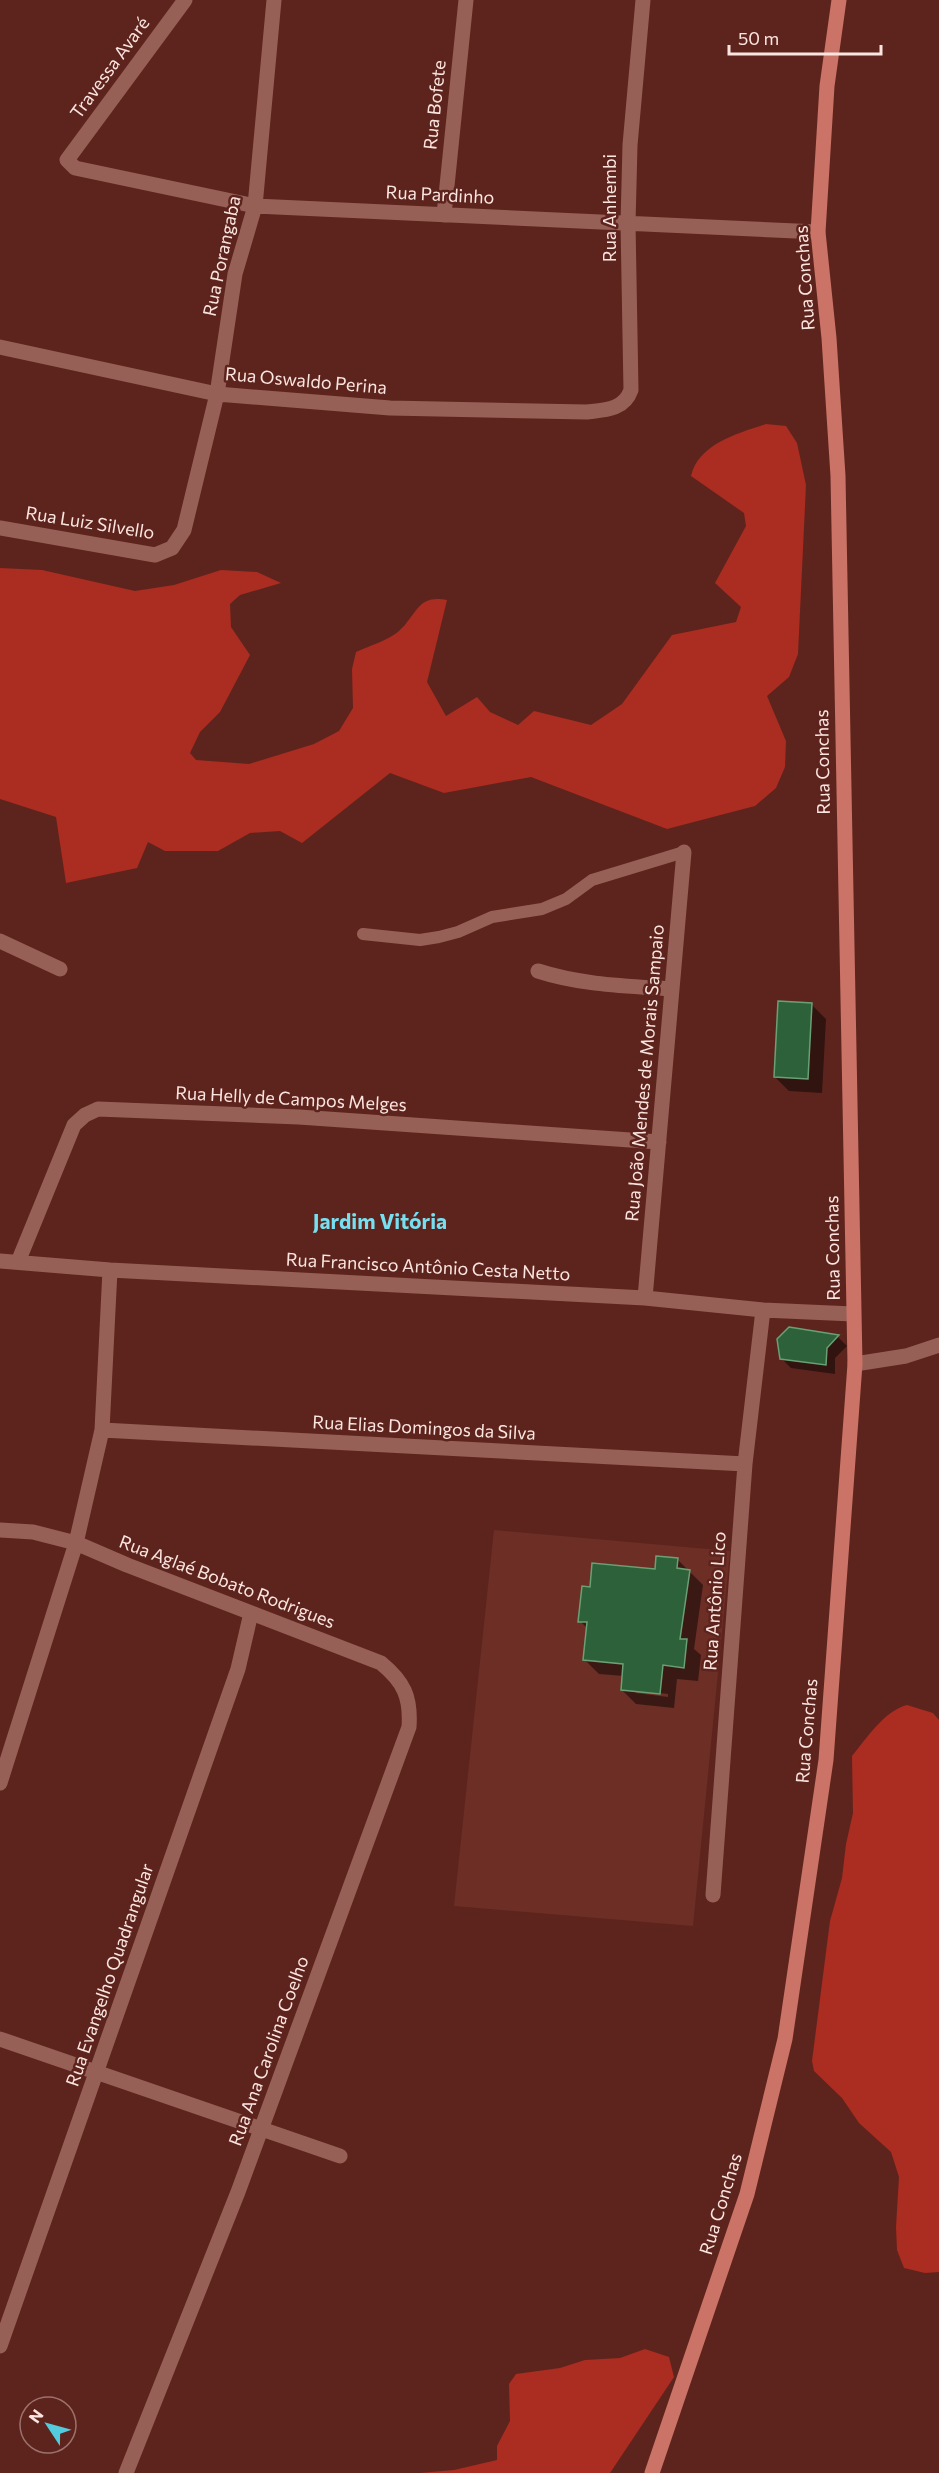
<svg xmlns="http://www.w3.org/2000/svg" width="939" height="2473" font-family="Commissioner,sans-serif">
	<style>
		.built { fill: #6d2e26 }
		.forest { fill: #ab2c20 }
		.shadow { fill: #0007; fill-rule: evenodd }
		.building { fill: #2d6139; stroke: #6ba075; stroke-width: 1.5 }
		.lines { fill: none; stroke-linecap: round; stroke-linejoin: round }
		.lane { stroke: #976057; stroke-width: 12 }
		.street { stroke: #976057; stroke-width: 15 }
		.secondary { stroke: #cb7366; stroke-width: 15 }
		.labels { text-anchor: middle; stroke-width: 5; stroke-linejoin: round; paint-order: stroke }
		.street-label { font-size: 18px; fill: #fce5e1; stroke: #5d241d }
		.quarter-label { font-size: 21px; font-weight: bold; fill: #76dff0; stroke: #5d241d }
	</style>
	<rect width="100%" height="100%" fill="#5d241d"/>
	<!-- built -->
	<path class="built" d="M494,1530L730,1551L693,1926L454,1906Z"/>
	<!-- forest -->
	<path class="forest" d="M766,424L786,426L797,443L806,485L798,654L789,677L767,696L786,741L785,767L776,788L755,806L667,829L531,777L444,793L390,773L302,843L280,831L250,833L218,851H165L148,842L137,868L66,883L56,817L0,799V568L42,570L135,591L174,585L221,570L257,572L281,583L240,595L230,604L231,627L250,655L220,712L200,732L190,753L196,760L249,764L314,744L339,731L353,708L352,669L356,652C369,646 389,640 399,631C417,615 417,594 447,600L427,682L446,716L477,697L490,712L518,725L534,711L591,725L622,704L672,635L736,622L741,607L715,583L746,526L744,513L691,476C698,444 738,433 766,424Z
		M907,1705L933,1713L939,1720V2272L925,2273L904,2268L897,2250L896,2227L899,2177L891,2152L859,2123L842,2098L814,2071L812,2061L830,1921L842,1878L846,1844L853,1813L852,1756C867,1738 884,1711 907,1705Z
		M645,2349L669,2357L674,2377L610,2473H420L454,2470L497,2460V2446L510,2421L509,2384L516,2374L560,2368L585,2360L620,2358Z"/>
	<!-- shadow -->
	<path class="shadow" d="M812,1005L826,1019L822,1093L789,1091L775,1077Z
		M789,1328L838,1337L847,1346L835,1358V1374L791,1368L781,1358Z
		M677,1559L703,1585L694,1649L701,1655L698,1681L677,1679L674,1708L636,1704L622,1690L624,1676L599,1674L585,1660L588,1629L580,1621L591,1588L656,1571ZM636,1690L668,1694V1697L636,1693Z"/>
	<!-- building -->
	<path class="building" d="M778,1001L812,1003L808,1079L774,1077Z
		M789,1327L839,1335L827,1348L826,1365L780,1359L777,1339Z
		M656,1556L678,1558L677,1568L690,1570L680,1639H687L684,1668L663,1665L660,1694L621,1690L623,1664L583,1660L587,1622H578L582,1586L590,1587L592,1563L655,1569Z"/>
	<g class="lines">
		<!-- lane -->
		<path class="lane" d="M363,934L420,940L439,937L458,932L492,917L542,909L566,899L592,880L684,852"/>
		<!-- street -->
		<path class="street" d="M185,0L67,160L75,168L255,206L818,232
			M444,215L466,0
			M0,347L217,394L390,408L587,412C605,410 624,410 631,390L628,223L630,145L643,0
			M0,528L155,555L172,548L184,530L217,394L235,274L255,206L274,0
			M0,941L60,969
			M538,971C581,985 627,986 672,989
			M0,1261L110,1270L645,1298L763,1310L853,1314
			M18,1262L74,1125L85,1115L98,1109L299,1117L659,1142
			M645,1298L684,852
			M855,1364L906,1356L939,1345
			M102,1430L745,1464
			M0,1530L33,1532L76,1543L127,1565L381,1663C404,1682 411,1697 409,1727L238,2192L126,2473
			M0,1783L76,1543L102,1430L110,1270
			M713,1895L745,1464L763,1310
			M0,2039L340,2156
			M0,2346L238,1669L251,1613"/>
		<!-- secondary -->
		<path class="secondary" d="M652,2473L747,2194L785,2039L826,1760L855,1364L838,476L829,338L818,232L827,86L839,0"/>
	</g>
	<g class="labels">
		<!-- street labels -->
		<g class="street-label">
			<text transform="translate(110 68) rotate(-54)" y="6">Travessa Avaré</text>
			<text transform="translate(435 105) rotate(-84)" y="6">Rua Bofete</text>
			<text transform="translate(440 195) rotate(3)" y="6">Rua Pardinho</text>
			<text transform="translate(610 208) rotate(-90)" y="6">Rua Anhembi</text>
			<text transform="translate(222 256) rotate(-78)" y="6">Rua Porangaba</text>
			<text transform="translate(805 278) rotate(-94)" y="6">Rua Conchas</text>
			<text transform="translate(306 381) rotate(5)" y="6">Rua Oswaldo Perina</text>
			<text transform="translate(90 523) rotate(9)" y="6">Rua Luiz Silvello</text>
			<text transform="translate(823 762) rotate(-91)" y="6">Rua Conchas</text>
			<text transform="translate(645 1073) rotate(-85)" y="6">Rua João Mendes de Morais Sampaio</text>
			<text transform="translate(291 1099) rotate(3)" y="6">Rua Helly de Campos Melges</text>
			<text transform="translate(833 1248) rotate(-91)" y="6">Rua Conchas</text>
			<text transform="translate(428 1267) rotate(3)" y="6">Rua Francisco Antônio Cesta Netto</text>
			<text transform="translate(424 1428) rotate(3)" y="6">Rua Elias Domingos da Silva</text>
			<text transform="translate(227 1582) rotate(21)" y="6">Rua Aglaé Bobato Rodrigues</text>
			<text transform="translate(715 1601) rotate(-86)" y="6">Rua Antônio Lico</text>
			<text transform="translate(807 1731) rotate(-85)" y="6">Rua Conchas</text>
			<text transform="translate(110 1975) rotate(-71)" y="6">Rua Evangelho Quadrangular</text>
			<text transform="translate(269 2051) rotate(-70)" y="6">Rua Ana Carolina Coelho</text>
			<text transform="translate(721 2204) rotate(-73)" y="6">Rua Conchas</text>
		</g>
		<!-- quarter labels -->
		<g class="quarter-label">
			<text x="380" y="1229">Jardim Vitória</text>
		</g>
	</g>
	<!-- north arrow -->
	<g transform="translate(48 2425) rotate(306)"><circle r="28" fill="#5d241d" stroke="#9d716b" stroke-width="1.5"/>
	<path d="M0-4.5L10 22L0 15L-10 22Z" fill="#54cadd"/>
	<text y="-9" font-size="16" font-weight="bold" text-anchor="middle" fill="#fce5e1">N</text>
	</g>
	<!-- scale -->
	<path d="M729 45v9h152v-9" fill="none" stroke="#fce5e1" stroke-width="3"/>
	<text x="738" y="45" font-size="18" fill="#fce5e1" stroke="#5d241d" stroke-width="4.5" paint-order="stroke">50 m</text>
</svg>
